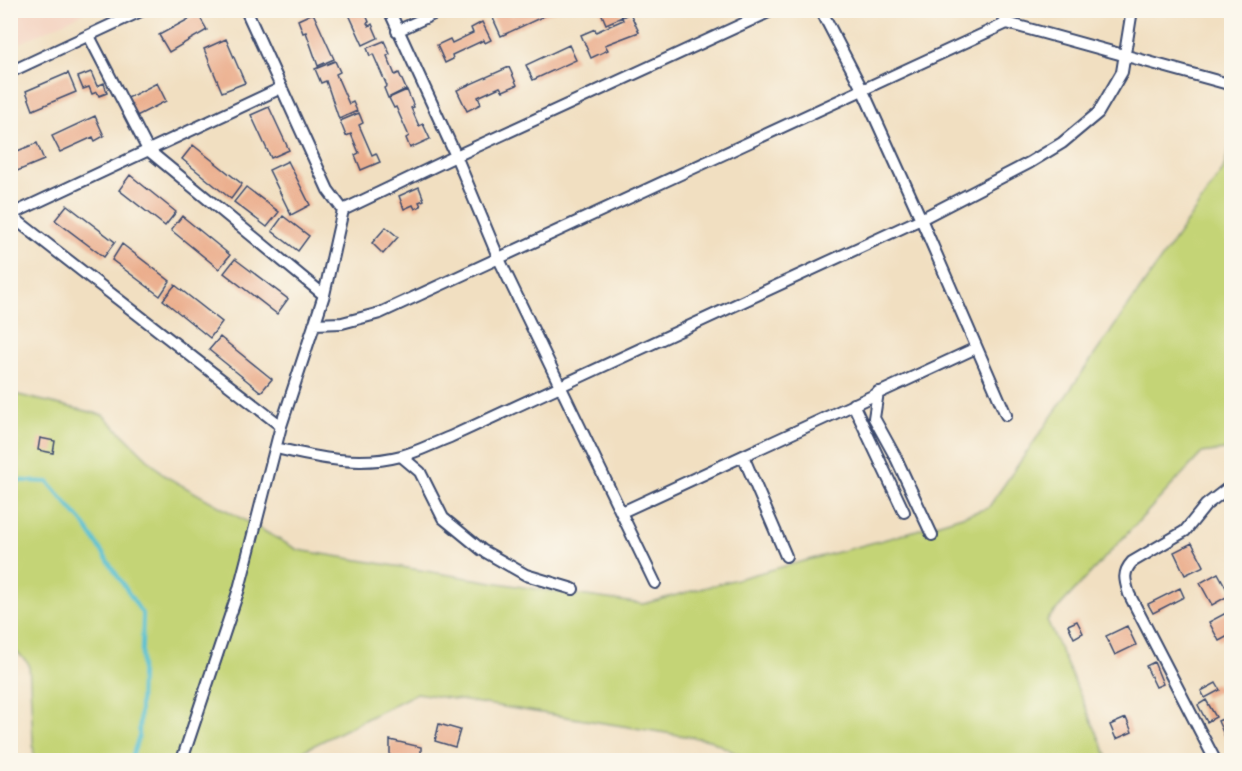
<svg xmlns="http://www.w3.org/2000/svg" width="1242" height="771" font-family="'IM FELL French Canon',serif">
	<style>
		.built { fill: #f4d3c1 }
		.green { fill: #c4d476; stroke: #70826a; stroke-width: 1.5 }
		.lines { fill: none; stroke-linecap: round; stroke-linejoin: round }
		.stream { stroke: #56c0d2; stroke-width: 4 }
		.building { fill: #ebae8d }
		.minor-casing { stroke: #3b496d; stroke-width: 14 }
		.minor { stroke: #fff; stroke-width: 10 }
	</style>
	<rect width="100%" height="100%" fill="#fbf7ec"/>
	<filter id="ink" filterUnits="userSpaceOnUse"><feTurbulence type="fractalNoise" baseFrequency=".0167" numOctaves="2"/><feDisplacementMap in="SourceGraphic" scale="12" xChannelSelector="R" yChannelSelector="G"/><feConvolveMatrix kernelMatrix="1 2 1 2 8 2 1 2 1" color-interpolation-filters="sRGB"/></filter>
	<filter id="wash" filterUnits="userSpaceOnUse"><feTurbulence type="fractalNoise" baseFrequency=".008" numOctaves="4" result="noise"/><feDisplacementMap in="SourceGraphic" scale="24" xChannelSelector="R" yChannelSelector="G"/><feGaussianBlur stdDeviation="1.35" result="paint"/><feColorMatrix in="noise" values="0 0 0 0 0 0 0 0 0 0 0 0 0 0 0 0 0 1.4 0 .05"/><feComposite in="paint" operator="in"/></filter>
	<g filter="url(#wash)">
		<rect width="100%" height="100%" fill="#f1dfc1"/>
		<!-- built -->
		<path class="built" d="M11,10H88V11L11,47Z"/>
		<!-- green -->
		<path class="green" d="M1231,142V449L1202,453L1047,620L1109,760H749L710,740L417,693L285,760H34L29,664L11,646L10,393L103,415L165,476L298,550L523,587L643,604L894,537L988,508L1223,170Z"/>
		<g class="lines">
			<!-- stream -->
			<path class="stream" d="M10,480L48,482L84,524L143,615L139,736L131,760"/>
		</g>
		<g id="blocks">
			<!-- building -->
			<path class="building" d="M347,10H364L369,22L367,23L369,26L372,24L378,38L363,45Z
				M504,10H508L511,16L523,10H557L501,36L492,16Z
				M600,10H619L622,17L606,24Z
				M313,13L334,59L318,66L306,32L303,33L298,20Z
				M630,13L639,32L605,45L608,50L591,58L581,35L595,29L596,32L623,20L622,17Z
				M198,14L207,30L169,52L159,35Z
				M482,22L491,40L485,43L484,40L452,55L453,59L445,63L437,45L450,39L452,43L473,33L471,28Z
				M226,39L245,83L222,92L204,49Z
				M384,41L390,54L387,56L395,75L399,73L406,89L388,98L384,88L387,86L373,54L370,56L367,48Z
				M569,45L576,60L533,80L526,65Z
				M335,61L340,72L336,74L349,104L353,102L357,111L339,119L326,81L321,83L315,69Z
				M509,67L517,85L503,91L500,87L478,97L481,104L467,111L457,90Z
				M91,72L97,86L104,83L107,93L99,96L97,92L92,94L89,87L83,89L78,77Z
				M68,73L76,92L33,110L26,91Z
				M157,83L166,101L127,121L118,103Z
				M407,90L414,107L411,108L419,126L423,124L430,139L410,148L406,138L409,136L396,107L394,108L389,98Z
				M269,107L289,150L271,158L251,115Z
				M359,113L363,123L359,125L372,155L376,153L380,162L361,170L355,155L359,153L351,134L346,136L340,121Z
				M95,116L104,136L95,141L93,137L60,152L52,136Z
				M37,143L44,160L10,174V154Z
				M193,145L242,184L231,199L182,159Z
				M288,161L310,205L291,215L269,170Z
				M130,175L176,212L165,226L119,190Z
				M246,187L279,212L267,227L234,202Z
				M419,187L424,200L419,202L421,206L415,209L413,205L404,209L399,196Z
				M67,205L115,242L104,257L55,220Z
				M182,216L230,255L219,269L171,230Z
				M283,216L309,236L298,251L272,231Z
				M386,227L398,237L383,254L372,243Z
				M122,244L170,281L160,296L112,260Z
				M235,259L288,299L277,314L224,273Z
				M175,285L222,322L210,338L163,300Z
				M220,337L272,379L261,392L209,350Z
				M40,438L55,441L53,453L38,450Z
				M1192,543L1204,566L1185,575L1174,552Z
				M1218,573L1230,595L1212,605L1200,583Z
				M1180,588L1184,597L1153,613L1148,604Z
				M1226,613L1232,623V634L1219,641L1209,622Z
				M1077,621L1083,633L1074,638L1068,625Z
				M1127,626L1136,645L1115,655L1106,636Z
				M1154,662L1163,684L1156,687L1146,666Z
				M1216,683L1220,690L1205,698L1201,691Z
				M1206,700L1216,717L1207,722L1198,705Z
				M1232,715V738L1226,739L1218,721Z
				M1126,718L1132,732L1116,739L1110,725Z
				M439,724L460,730L455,747L435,741Z
				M390,740L421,747V759L390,758Z"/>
		</g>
	</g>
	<g filter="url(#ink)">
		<use href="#blocks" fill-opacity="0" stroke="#3b496d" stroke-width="1.5"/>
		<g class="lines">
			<defs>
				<path id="minor" d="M389,10L456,156L499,259L655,583
					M821,10L863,91L921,219L1006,415
					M1001,10L1007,23
					M397,31L442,10
					M89,36L148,150L324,295
					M10,72L143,10
					M343,210L456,156L773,10
					M10,215L281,426
					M10,215L281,88
					M314,324L342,323L380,313L1007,23L1232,85
					M878,392L874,418L896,458L932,535
					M853,404L904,512
					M276,448C318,458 359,467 401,456C418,452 434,443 450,437L921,219L1029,163L1062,143L1098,113L1122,72L1132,10
					M401,456L420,472L443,518L482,550L526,575L573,589
					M743,456L786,556
					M622,512L976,348
					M182,760L239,589L281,426L324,295L343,210L328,190L246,10
					M1215,760L1129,594C1125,581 1122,573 1132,562L1185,531L1206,505L1232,485"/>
			</defs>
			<!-- minor casing -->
			<use href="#minor" class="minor-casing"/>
			<!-- minor -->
			<use href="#minor" class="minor"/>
		</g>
	</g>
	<!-- margin -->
	<rect width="1242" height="771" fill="none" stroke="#fbf7ec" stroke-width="36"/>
</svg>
